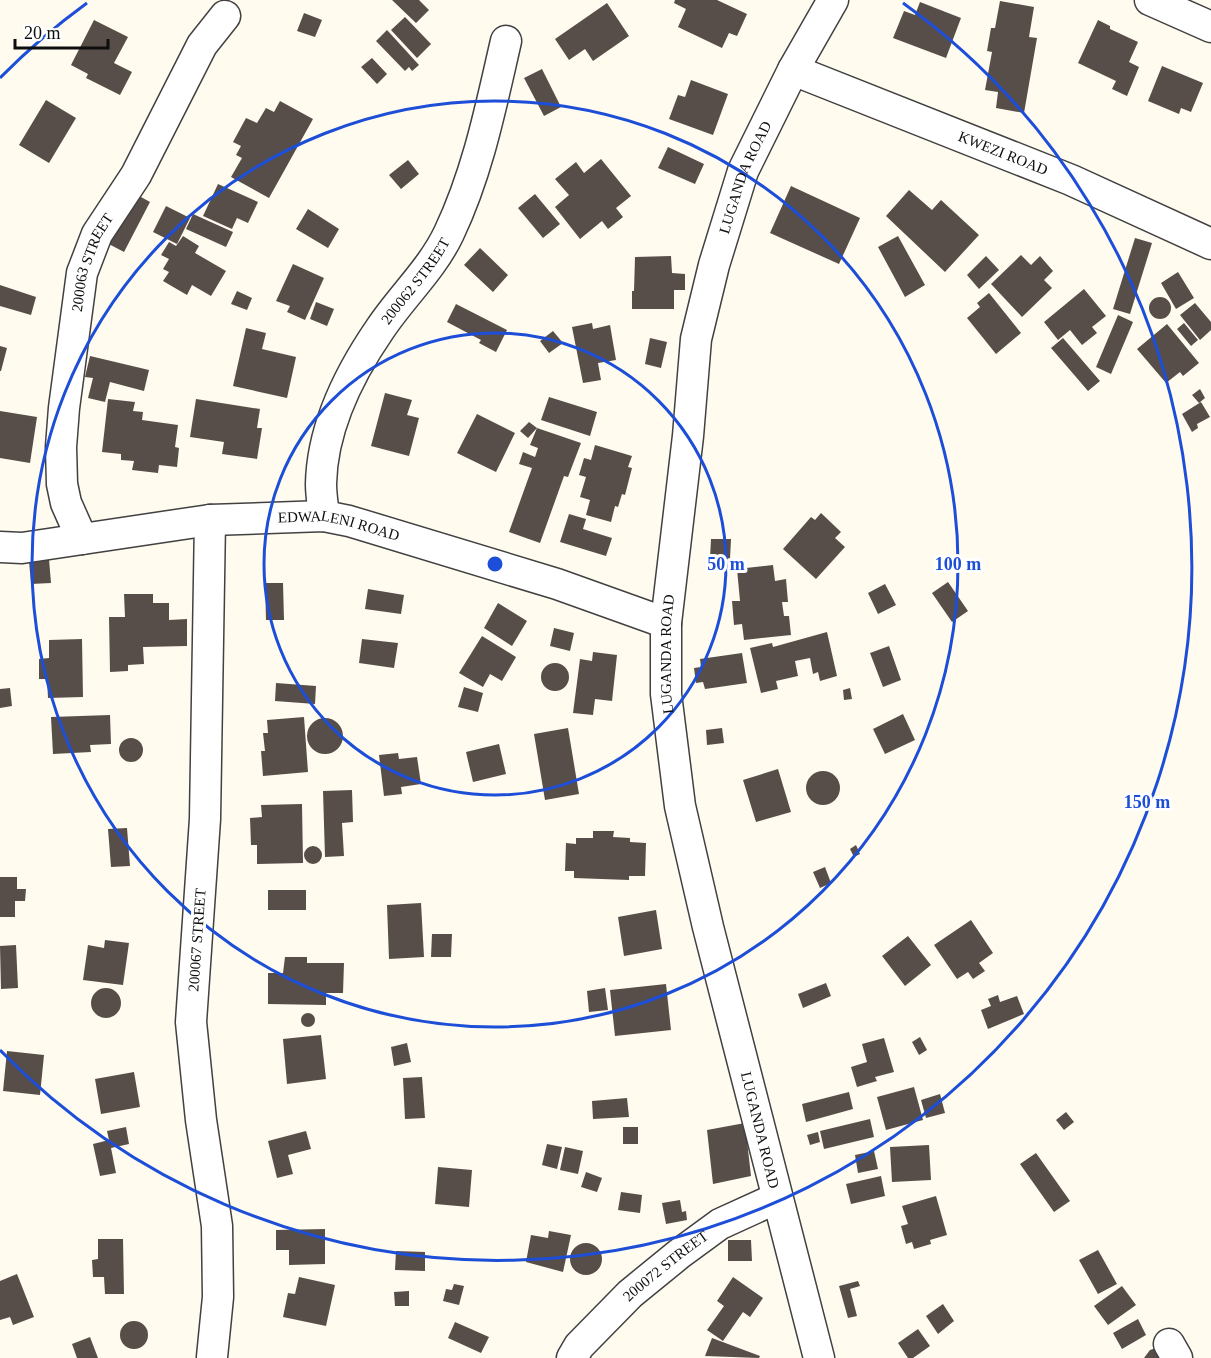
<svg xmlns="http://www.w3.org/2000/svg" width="1211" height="1358" font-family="'Times New Roman',serif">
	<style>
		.building { fill: #584e49 }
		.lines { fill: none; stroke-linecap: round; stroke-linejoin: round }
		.minor-casing { stroke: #414141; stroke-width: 33 }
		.minor { stroke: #fff; stroke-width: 30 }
		.ring { fill: none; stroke: #1d4ed8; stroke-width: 3 }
		.labels { text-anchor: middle; stroke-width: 6; stroke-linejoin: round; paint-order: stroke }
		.street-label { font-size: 15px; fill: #0e0e0e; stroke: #fff }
		.centre { fill: #1d4ed8; stroke: #fff; stroke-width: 3 }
		.ring-label { font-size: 18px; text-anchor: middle; font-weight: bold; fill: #1d4ed8; stroke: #fff; stroke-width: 6; stroke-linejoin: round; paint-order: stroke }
	</style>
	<rect width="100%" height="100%" fill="#fffbef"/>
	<!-- building -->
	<path class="building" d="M392,0H419L429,10L416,23Z
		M675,0H717L747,14L737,36L729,33L722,48L678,27L686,9L674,3Z
		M1000,1L1034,7L1029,37L1037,38L1024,113L996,108L998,92L985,90L992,52L987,51L991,28H995Z
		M920,2L961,18L946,58L893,38L904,11L915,15Z
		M607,3L629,36L593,61L585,49L569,60L555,39Z
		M304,13L322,20L315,37L297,31Z
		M405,17L431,44L417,58L391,30Z
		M94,20L128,37L114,63L132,72L120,95L86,78L88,74L71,65Z
		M1098,20L1110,26V29L1138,42L1129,62L1139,67L1127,96L1112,89L1116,81L1078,63Z
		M387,30L419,65L412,71L409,67L405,71L376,41Z
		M372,58L387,74L377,84L361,67Z
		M1162,66L1203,83L1191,112L1181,108L1179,114L1148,101Z
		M542,69L561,107L544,116L524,78Z
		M691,80L728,94L713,135L669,119L678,95L685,97Z
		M46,100L76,118L49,163L19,145Z
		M280,101L313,119L269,198L231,177L242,158L236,155L241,146L233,142L246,118L257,123L266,108L274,112Z
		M668,147L704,164L695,184L658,168Z
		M601,159L631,196L616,208L623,217L608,229L602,221L580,239L555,207L569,195L555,179L576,162L584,173Z
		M408,160L419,174L401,189L389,175Z
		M218,184L258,202L248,223L237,218L232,229L203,216Z
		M791,186L860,218L839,264L770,233Z
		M909,190L932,210L941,200L979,235L945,272L886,216Z
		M132,192L150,202L124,252L105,242Z
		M535,194L560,224L543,238L518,208Z
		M166,206L190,218L177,244L153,232Z
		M308,209L339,229L328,248L296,229Z
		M193,214L233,232L226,247L186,229Z
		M183,236L199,246L195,253L226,271L211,296L192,285L187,295L163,281L169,272L163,269L169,259L161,255L169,242L176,246Z
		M898,236L925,285L905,297L878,247Z
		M1135,238L1152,243L1130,314L1113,309Z
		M480,248L508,275L493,292L464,265Z
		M1021,255L1031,265L1040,256L1053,271L1044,280L1052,288L1022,317L991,284Z
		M671,256L672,273L685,274V290H674V309H632V291H634L635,257Z
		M986,256L999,270L979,289L967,275Z
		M293,264L324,278L305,320L287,312L290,306L276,301Z
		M1178,272L1194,298L1176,309L1161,283Z
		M0,285L36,297L31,315L0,306Z
		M1084,289L1106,316L1092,327L1097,333L1082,345L1070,330L1058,340L1044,322Z
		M237,291L252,298L247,310L231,304Z
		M989,293L1021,333L996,354L967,318L980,307L977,303Z
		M1149 308a11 11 0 1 1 22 0a11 11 0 1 1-22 0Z
		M316,302L334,309L327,326L310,319Z
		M1195,303L1211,322V330L1200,340L1180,315Z
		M456,304L507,330L496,352L479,343L481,340L447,322Z
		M1118,315L1133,322L1111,374L1096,367Z
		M592,323L593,329L610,325L616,360L598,363L601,380L583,383L572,327Z
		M1184,323L1198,340L1191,346L1177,329Z
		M1167,324L1199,363L1183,376L1180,372L1166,383L1137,349Z
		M246,328L266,333L262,349L296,357L287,398L233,386Z
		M553,331L563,343L549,353L540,341Z
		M650,338L667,342L661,368L645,364Z
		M1063,338L1100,381L1088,391L1051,348Z
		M0,346L7,348L1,371H0Z
		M90,356L149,370L144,391L110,382L105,402L88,398L93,378L85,377Z
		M1200,389L1205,398L1199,403L1192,395Z
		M385,393L412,400L407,415L419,418L409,456L371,446Z
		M549,397L597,412L590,436L541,420Z
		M108,399L135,402L133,411L143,412L142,420L178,425L175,447L179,448L177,467L159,465L158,473L132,470L134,461L121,460V454L102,452Z
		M196,399L260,409L257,428H262L257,459L222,454L224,442L190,437Z
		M1201,402L1210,417L1197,424L1198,428L1192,432L1182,414Z
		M0,411L37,417L30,463L0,458Z
		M477,414L515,433L496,472L457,453Z
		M529,422L537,428L528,438L520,431Z
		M537,428L581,443L568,477L564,476L540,543L509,532L532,468L519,464L523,452L535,457L538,448L530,445Z
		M595,445L632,456L628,467L632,468L625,495L622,494L618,507L615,506L611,522L586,515L590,500L580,497L586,477L579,475L584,458L591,460Z
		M821,513L841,532L835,538L845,547L816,579L783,549L811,517L815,520Z
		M569,514L586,519L583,529L612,538L606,556L560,542Z
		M711,539H731L730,559L710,558Z
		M49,559L51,583L31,584L29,561Z
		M773,565L775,581L786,579L788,602H782L784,616H789L791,635L744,640L742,624L734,625L732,601H740L737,569Z
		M948,582L968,611L952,622L932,593Z
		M265,583H283L284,620H266Z
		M885,584L896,605L878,614L868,593Z
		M368,589L404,595L401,614L365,609Z
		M124,594H153V603H169V620L187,619V646L143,647L144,664L128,665V671L110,672L109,617H125Z
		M498,603L527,621L512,646L484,628Z
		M554,628L574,633L570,651L550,646Z
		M827,632L837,676L820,681L818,672L813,674L810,658L795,661L798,676L776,681L778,689L761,693L750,648L772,643L773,647Z
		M482,636L516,657L502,681L490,674L483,687L459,673Z
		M82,639L83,697L48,698L47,679H39V659L49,658V640Z
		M362,639L398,643L394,668L359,663Z
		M889,646L901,680L883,687L870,653Z
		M593,652L617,655L612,701L595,699L593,715L573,713L580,659L592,661Z
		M742,653L747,683L705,689L703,682L696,683L694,668L701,667L700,659Z
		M541 677a14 14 0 1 1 28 0a14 14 0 1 1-28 0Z
		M276,683L316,686L315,704L275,701Z
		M464,687L483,693L478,712L458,707Z
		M10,688L12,706L0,708V689Z
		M850,688L852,699L844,700L843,690Z
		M903,714L915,740L885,754L873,729Z
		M110,715L111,744L90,745L91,752L53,754L51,717Z
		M304,717L308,772L263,776L261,751H265L263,733H268L267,720Z
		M307 736a18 18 0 1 1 36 0a18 18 0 1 1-36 0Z
		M568,728L579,794L545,800L534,734Z
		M722,728L724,743L707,745L706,730Z
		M119 750a12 12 0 1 1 24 0a12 12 0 1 1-24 0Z
		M499,744L506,774L473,782L466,752Z
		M398,753L399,759L417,757L421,784L401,787L402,794L384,796L379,755Z
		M778,769L791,812L756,822L743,780Z
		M806 788a17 17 0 1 1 34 0a17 17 0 1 1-34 0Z
		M352,790L353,822L342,823L344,856L325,857L323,791Z
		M302,804L303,863L257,864V845H251L250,818L262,817L261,805Z
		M127,828L130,866L111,867L108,829Z
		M593,831H614L613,837L630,838V842L646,843L645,876H629V880L574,878V871H565L566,843L576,844V838H593Z
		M856,845L860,854L854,857L850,849Z
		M304 855a9 9 0 1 1 18 0a9 9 0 1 1-18 0Z
		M825,867L831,883L820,888L813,872Z
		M0,877H17V889H26L25,901H15V917H0Z
		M268,890H306V910H268Z
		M421,903L424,957L389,959L387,905Z
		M656,910L662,949L624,956L618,917Z
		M971,920L993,953L979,963L985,971L973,979L968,972L957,979L934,945Z
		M432,934H452L451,957H431Z
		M908,936L931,965L905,986L882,956Z
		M105,940L129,943L123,985L83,980L88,945L104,948Z
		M16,945L18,988L1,989L0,946Z
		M285,957H307V963H344L343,993H326V1005L268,1004V973H283Z
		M826,983L831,996L803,1008L798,994Z
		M666,984L671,1030L615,1036L610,990Z
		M605,988L608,1010L589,1012L587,991Z
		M91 1003a15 15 0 1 1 30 0a15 15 0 1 1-30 0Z
		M998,995L1000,1002L1017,996L1024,1014L988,1029L981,1010L991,1006L988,999Z
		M301 1020a7 7 0 1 1 14 0a7 7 0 1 1-14 0Z
		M321,1035L326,1079L287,1084L283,1039Z
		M920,1037L927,1050L919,1055L912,1042Z
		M884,1038L894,1072L875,1077L877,1081L857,1087L851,1067L867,1062L862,1044Z
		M407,1043L411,1062L394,1066L391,1047Z
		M7,1051L44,1055L40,1095L3,1091Z
		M134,1072L140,1107L101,1114L95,1079Z
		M422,1077L425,1118L405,1119L403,1078Z
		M914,1087L923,1120L886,1130L877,1097Z
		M849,1092L853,1109L806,1122L802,1104Z
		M940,1094L945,1113L926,1118L921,1100Z
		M627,1098L629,1117L593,1119L592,1101Z
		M1066,1112L1074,1122L1064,1130L1056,1120Z
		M870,1119L874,1137L824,1149L820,1131Z
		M745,1123L751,1176L713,1184L707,1130Z
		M126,1127L129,1144L111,1148L116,1173L100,1176L93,1144L109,1140L107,1131Z
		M623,1127H638V1144H623Z
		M306,1131L311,1149L288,1155L293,1174L277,1178L268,1141Z
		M818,1132L820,1142L810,1145L807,1135Z
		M547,1144L562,1147L557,1169L542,1165Z
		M929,1145L931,1180L892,1182L890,1147Z
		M565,1147L583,1151L578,1174L560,1170Z
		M874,1151L878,1169L858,1173L855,1155Z
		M1036,1153L1070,1201L1054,1212L1020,1164Z
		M438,1167L472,1170L469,1207L435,1204Z
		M586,1172L602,1178L597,1192L581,1187Z
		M881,1176L885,1196L851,1204L846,1184Z
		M621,1192L642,1195L640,1213L618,1210Z
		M936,1196L947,1235L930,1240L931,1244L914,1249L912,1242L906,1244L901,1226L908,1224L902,1206Z
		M680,1200L682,1212L686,1211L687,1220L666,1224L662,1203Z
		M325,1229V1264L289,1265V1250H276V1230Z
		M549,1231L571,1235L563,1272L526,1262L531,1235L548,1238Z
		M98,1239H123L124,1294H105L104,1277H93L92,1260L98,1259Z
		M728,1240H751L752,1261H728Z
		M570 1259a16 16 0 1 1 32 0a16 16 0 1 1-32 0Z
		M1098,1250L1117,1284L1098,1294L1079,1260Z
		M396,1251L425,1252V1271L395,1270Z
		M17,1274L34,1317L13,1325L10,1317L0,1320V1281Z
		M299,1277L335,1285L326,1326L283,1317L288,1293L295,1294Z
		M733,1277L763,1298L750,1317L743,1312L723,1341L707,1330L724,1306L717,1301Z
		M858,1281L860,1286L850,1289L857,1316L848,1318L839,1286Z
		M454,1284L464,1286L459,1305L443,1301L446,1289L452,1290Z
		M1122,1286L1136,1305L1108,1325L1094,1306Z
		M409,1291V1306H395L394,1292Z
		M943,1304L954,1321L938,1334L926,1316Z
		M1138,1319L1146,1335L1122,1349L1113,1333Z
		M120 1335a14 14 0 1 1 28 0a14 14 0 1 1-28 0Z
		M455,1322L489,1337L481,1353L448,1338Z
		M918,1329L930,1346L913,1358H908L898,1343Z
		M90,1337L98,1358H77L72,1344Z
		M712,1338L760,1356L759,1358L705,1356Z
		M1159,1347L1173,1358H1144L1150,1350Z"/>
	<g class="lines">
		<defs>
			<g id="minor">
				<path d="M1150,0L1211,27"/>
				<path id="s1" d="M793,70L1071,180L1211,244"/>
				<path id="s2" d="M324,516C323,506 321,495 321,484C322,429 349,374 380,329C402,296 432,269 449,233C478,172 491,106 506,41"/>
				<path d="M210,520L205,819L191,1022L201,1120L217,1226L218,1297L212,1357"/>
				<path id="s3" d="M82,539L66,503L62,484L61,447L64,408L82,273L97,234L136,175L202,45L225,16"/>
				<path id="s4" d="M0,547L22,548L210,520L324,516L349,521L557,584L666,623"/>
				<path d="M1169,1344L1177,1358"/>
				<path id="s5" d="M572,1358L579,1346L630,1294L679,1254L720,1224L777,1198"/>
				<path id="s6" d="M819,1358L708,927L680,806L666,694V623L688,436L696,339L714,265L743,171L793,70L833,0"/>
			</g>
		</defs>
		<!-- minor casing -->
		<use href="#minor" class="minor-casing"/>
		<!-- minor -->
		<use href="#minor" class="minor"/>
	</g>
	<!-- distance rings -->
	<g class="ring">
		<circle cx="495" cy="564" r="231"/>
		<circle cx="495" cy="564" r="463"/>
		<path d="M0 78A694 694 0 0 1 87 3M903 3A694 694 0 1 1 0 1050"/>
	</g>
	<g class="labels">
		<!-- street labels -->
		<g class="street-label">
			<text dy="5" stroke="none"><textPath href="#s1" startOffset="226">KWEZI ROAD</textPath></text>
			<text dy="5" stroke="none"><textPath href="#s6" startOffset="1208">LUGANDA ROAD</textPath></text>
			<text dy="5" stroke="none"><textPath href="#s3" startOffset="284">200063 STREET</textPath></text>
			<text dy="5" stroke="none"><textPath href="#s2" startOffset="260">200062 STREET</textPath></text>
			<text dy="5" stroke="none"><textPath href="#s4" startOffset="342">EDWALENI ROAD</textPath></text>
			<text dy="5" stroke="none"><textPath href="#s6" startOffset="722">LUGANDA ROAD</textPath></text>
			<text transform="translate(197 940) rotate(-86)" y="5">200067 STREET</text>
			<text transform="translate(760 1130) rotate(76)" y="5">LUGANDA ROAD</text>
			<text dy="5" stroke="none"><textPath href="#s5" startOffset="132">200072 STREET</textPath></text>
		</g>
	</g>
	<circle cx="495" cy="564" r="9" class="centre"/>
	<g class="ring-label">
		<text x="726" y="570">50 m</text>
		<text x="958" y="570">100 m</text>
		<text x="1147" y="808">150 m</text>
	</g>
	<!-- scale -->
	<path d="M15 39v9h93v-9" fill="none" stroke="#0e0e0e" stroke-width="3"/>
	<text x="24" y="39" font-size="18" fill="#0e0e0e" stroke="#ffffff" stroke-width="4.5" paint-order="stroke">20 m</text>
</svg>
